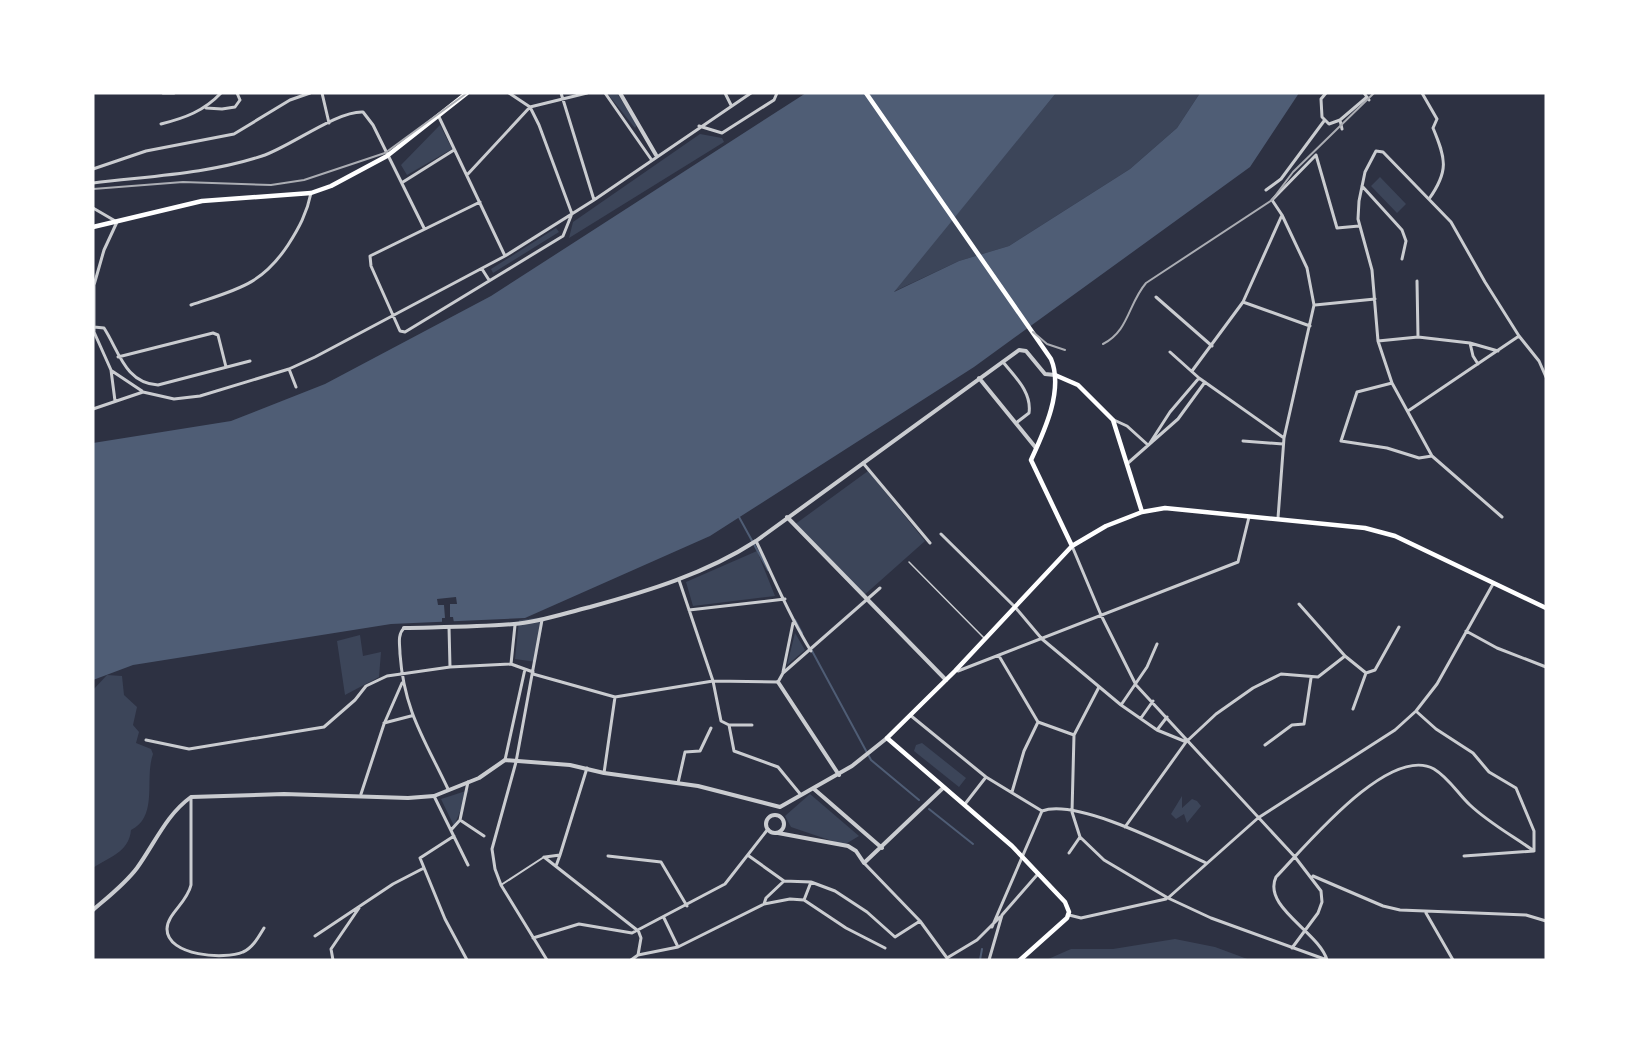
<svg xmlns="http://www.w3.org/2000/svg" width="1639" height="1053" font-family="'Open Sans',sans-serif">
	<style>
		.green { fill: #3c4559 }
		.water { fill: #4f5d75 }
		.pier { fill: #2d3142 }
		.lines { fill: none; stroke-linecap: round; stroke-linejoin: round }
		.stream { stroke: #4f5d75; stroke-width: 2 }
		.service { stroke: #caccd0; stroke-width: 1.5 }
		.pedestrian { stroke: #caccd0; stroke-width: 2 }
		.minor { stroke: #caccd0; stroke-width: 3 }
		.tertiary { stroke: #caccd0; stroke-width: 4 }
		.primary { stroke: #fff; stroke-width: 4.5 }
		.rail { stroke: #abadb3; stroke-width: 2 }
	</style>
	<rect width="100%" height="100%" fill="#2d3142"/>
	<!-- green -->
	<path class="green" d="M607,93H617L637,125L635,128Z
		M1056,93H1200L1177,128L1130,169L1009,246L959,261L893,292Z
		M440,125L452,149L407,175L401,165Z
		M700,134L722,138L724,142L569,238L573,222Z
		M1380,177L1406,204L1397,213L1371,186Z
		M556,228L559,232L493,273L491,269Z
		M868,471L925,541L862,597L794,525Z
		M757,551L775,596L693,606L686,582Z
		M544,617L536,662L515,659L519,620Z
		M795,633L805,650L787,665Z
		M360,635L363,656L381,652L379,677L345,695L337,641Z
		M107,675L122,676L124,695L137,707L133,725L139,732L136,743L151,749L153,754C144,779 159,816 131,830C129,853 108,857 93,868V690Z
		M922,743L966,778L959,787L914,751L916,745Z
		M469,790L454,826L441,799Z
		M810,794L859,836L844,845L791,827L785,816Z
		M1182,796V808L1192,799L1197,801L1201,806L1187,823L1184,814L1176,819L1171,814Z
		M1175,939L1215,947L1250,960H1046L1071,949H1113Z"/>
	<!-- water -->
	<path class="water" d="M806,93H1056L894,292L959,261L1009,246L1130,169L1177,128L1200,93H1299L1250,167L974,367L710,536L525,618L391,624L133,665L93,680V443L231,421L325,384L491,296Z"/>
	<!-- pier -->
	<path class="pier" d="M456,597L457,604H450V617H453L454,623L442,624V618H445L444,605H438L437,599Z"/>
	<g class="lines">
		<!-- stream -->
		<path class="stream" d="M739,517L768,570
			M795,620L802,633
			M811,649L871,760L919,800
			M929,809L973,844
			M980,960L982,949"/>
		<!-- service -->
		<path class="service" d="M909,562L984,638"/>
		<!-- pedestrian -->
		<path class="pedestrian" d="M501,885L544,857"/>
		<!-- minor -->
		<path class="minor" d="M163,93H174
			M322,93L329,123
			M509,93L530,107L539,125L572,214
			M561,93L594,200
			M605,93L651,159
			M725,93L731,105
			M1326,93L1321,99L1322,117L1329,124L1340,120L1342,129
			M1364,93L1369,100
			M1422,93L1437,119L1433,128C1446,159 1449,171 1429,199
			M206,108L222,109L235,107L240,100L237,93
			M439,117L505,256
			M1340,120L1367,97
			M161,124C185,118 204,111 221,93
			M699,126L722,133L774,100L777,93
			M1316,155L1337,228L1359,226
			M93,169L146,151L234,134L290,100L310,93
			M467,175L530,107L587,93
			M403,182L454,150
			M93,183C149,176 208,174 262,156C290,147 336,111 363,112L373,125L424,228
			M1362,186L1402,230L1406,241L1402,259
			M1266,190L1281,179L1324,121
			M480,202L370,256L371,266L400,331L405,332L563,236L571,216
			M93,208L117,222L104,250L94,285V332L111,370L115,401
			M482,269L489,280
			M1156,297L1212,346
			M1243,302L1310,326
			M191,305C235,290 261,286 288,245C299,228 307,213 311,193
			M1315,305L1375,299
			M94,327L104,328C119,351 125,383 158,385L250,361
			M1418,337L1470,343L1498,351
			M1378,341L1418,337L1417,281
			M1470,343L1473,356L1478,364
			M1170,352L1199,378L1284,438
			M118,357L213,333L218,335L226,367
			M1003,362C1015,377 1032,392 1029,413L1016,423
			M289,369L296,387
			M112,371L142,391
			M1192,371L1243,302L1282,215
			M1392,383L1357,392L1341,441L1387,448L1419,458L1432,456
			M93,409L143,392L174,399L200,396L289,369L315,357L505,256L594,200L751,93
			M1408,411L1519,336
			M1114,420L1127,426L1148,445
			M1243,441L1283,444
			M1150,443L1170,412L1199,378
			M863,463L930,543
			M1128,463L1178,419L1205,382
			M1502,517L1432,456L1392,383L1378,341L1372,270L1358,219L1359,201L1365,172L1376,151L1383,152L1451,222L1485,282L1519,336L1539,361L1546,377
			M1278,518L1284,438L1314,305L1307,268L1282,215L1272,200L1316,155
			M941,534L1015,607L1042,639L1121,705L1157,730L1184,741
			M756,541C774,578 789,616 811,651
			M1072,546L1101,615L1136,685L1295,857L1321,891L1322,902L1318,913L1292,948
			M679,580L713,681L721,721L729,725H752
			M1299,604L1345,656L1366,673L1353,709
			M689,610L785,599
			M542,620L516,762L492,849L495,869L501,885L547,960
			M449,627L450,667
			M404,628C397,635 400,645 400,654C404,711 425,740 448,789
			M1466,631L1497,648L1546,667
			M999,656L1038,722L1074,735
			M511,664L515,625
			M958,671L1238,562L1249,517
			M783,672L793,623
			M1366,673L1375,670L1399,627
			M533,674L615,697L713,681L778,682L783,673L880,588
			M1099,687L1074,735L1072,812L1080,837L1104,860L1168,898L1211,918L1327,960
			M1121,705L1147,667L1157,644
			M1417,712L1436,729L1473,753L1489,772L1516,788L1534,831V851L1464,856
			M910,715L986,777L1042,811C1077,798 1171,847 1206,863
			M1141,718L1153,701
			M384,723L411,716
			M729,725L734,751L778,767L801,795
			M1157,730L1167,717
			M146,740L189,749L324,727L355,700L366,686L387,676L450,667L511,664L533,672
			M1265,745L1292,725L1304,724L1311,678
			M505,760L525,669
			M604,773L615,697
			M678,783L685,752L700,751L711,728
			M1012,792L1024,751L1038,722
			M361,794L384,724L402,683
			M434,796L468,865
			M191,797V885C187,903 167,914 167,929C167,956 225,960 243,952C253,948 259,936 264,928
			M965,804L986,777
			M460,820L484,836
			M1125,827L1186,742L1216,714L1253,688L1281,674L1318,677L1345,656
			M451,830L460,820L468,782
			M454,836L420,858L445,919L467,960
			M1069,853L1080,837
			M608,856L661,862L687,906
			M749,856L784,881L811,882L835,891L867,912L895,937L920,921
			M544,857L637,930
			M545,857L560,855L587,768
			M864,863L920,921L947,958
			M556,866L560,855
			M1313,876L1383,906L1400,910L1526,915L1546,921
			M1168,898L1258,818L1395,730L1416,711L1437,684L1493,584
			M804,900L811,882
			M764,904L766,898L784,881
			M1426,913L1453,960
			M1069,915L1081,918L1166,899
			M664,918L678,947
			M992,927L1042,811
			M315,936L393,884L422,869
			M533,938L579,924L632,933L725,884L768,829
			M638,955L641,938L638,930
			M947,958L977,940L1000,917
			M333,960L331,949L359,908
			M631,960L638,955L678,947L764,904L790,899L804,900L846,928L885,948
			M989,960L1002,915L1037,875
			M1327,960C1319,932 1262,907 1276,877C1305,847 1389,744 1434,769C1449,778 1458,794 1470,805C1489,823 1513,836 1534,851"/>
		<!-- tertiary -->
		<path class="tertiary" d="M620,93L656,155
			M979,378L1036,448
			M787,517L946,680
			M404,628C441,627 478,627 514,624C540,622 565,613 590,607C648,591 705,574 756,541L1019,350L1026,351L1045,374L1055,375
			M778,682L839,775
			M814,789L882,848
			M780,807L852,766L887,738
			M766 824a9 9 0 1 1 18 0a9 9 0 1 1-18 0Z
			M778,833L848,846L856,851L864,863L943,788
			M93,910C108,897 125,884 137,868C155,843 166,815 191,797L284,794L408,798L434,796L479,778L505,760L570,765L604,773L698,786L780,807"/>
		<!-- primary -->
		<path class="primary" d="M866,93L1051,359C1064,390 1044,432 1031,460L1072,546
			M93,227L202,201L311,193L331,186L387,156L467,93
			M1055,375L1078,385L1113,420L1142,512
			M1020,960L1067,918L1069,912L1065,902L1012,846L887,738L955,671L1072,546L1106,526L1142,512L1165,508L1365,528L1395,536L1546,608"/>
		<!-- rail -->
		<path class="rail" d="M93,189L183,182L271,185L304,180L385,153L467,93
			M1033,332L1047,344L1065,350
			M1103,344C1129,331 1128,304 1146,283L1272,200L1293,172L1374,93"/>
	</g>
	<!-- border -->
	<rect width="1639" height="1053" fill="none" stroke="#ffffff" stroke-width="189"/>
</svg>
